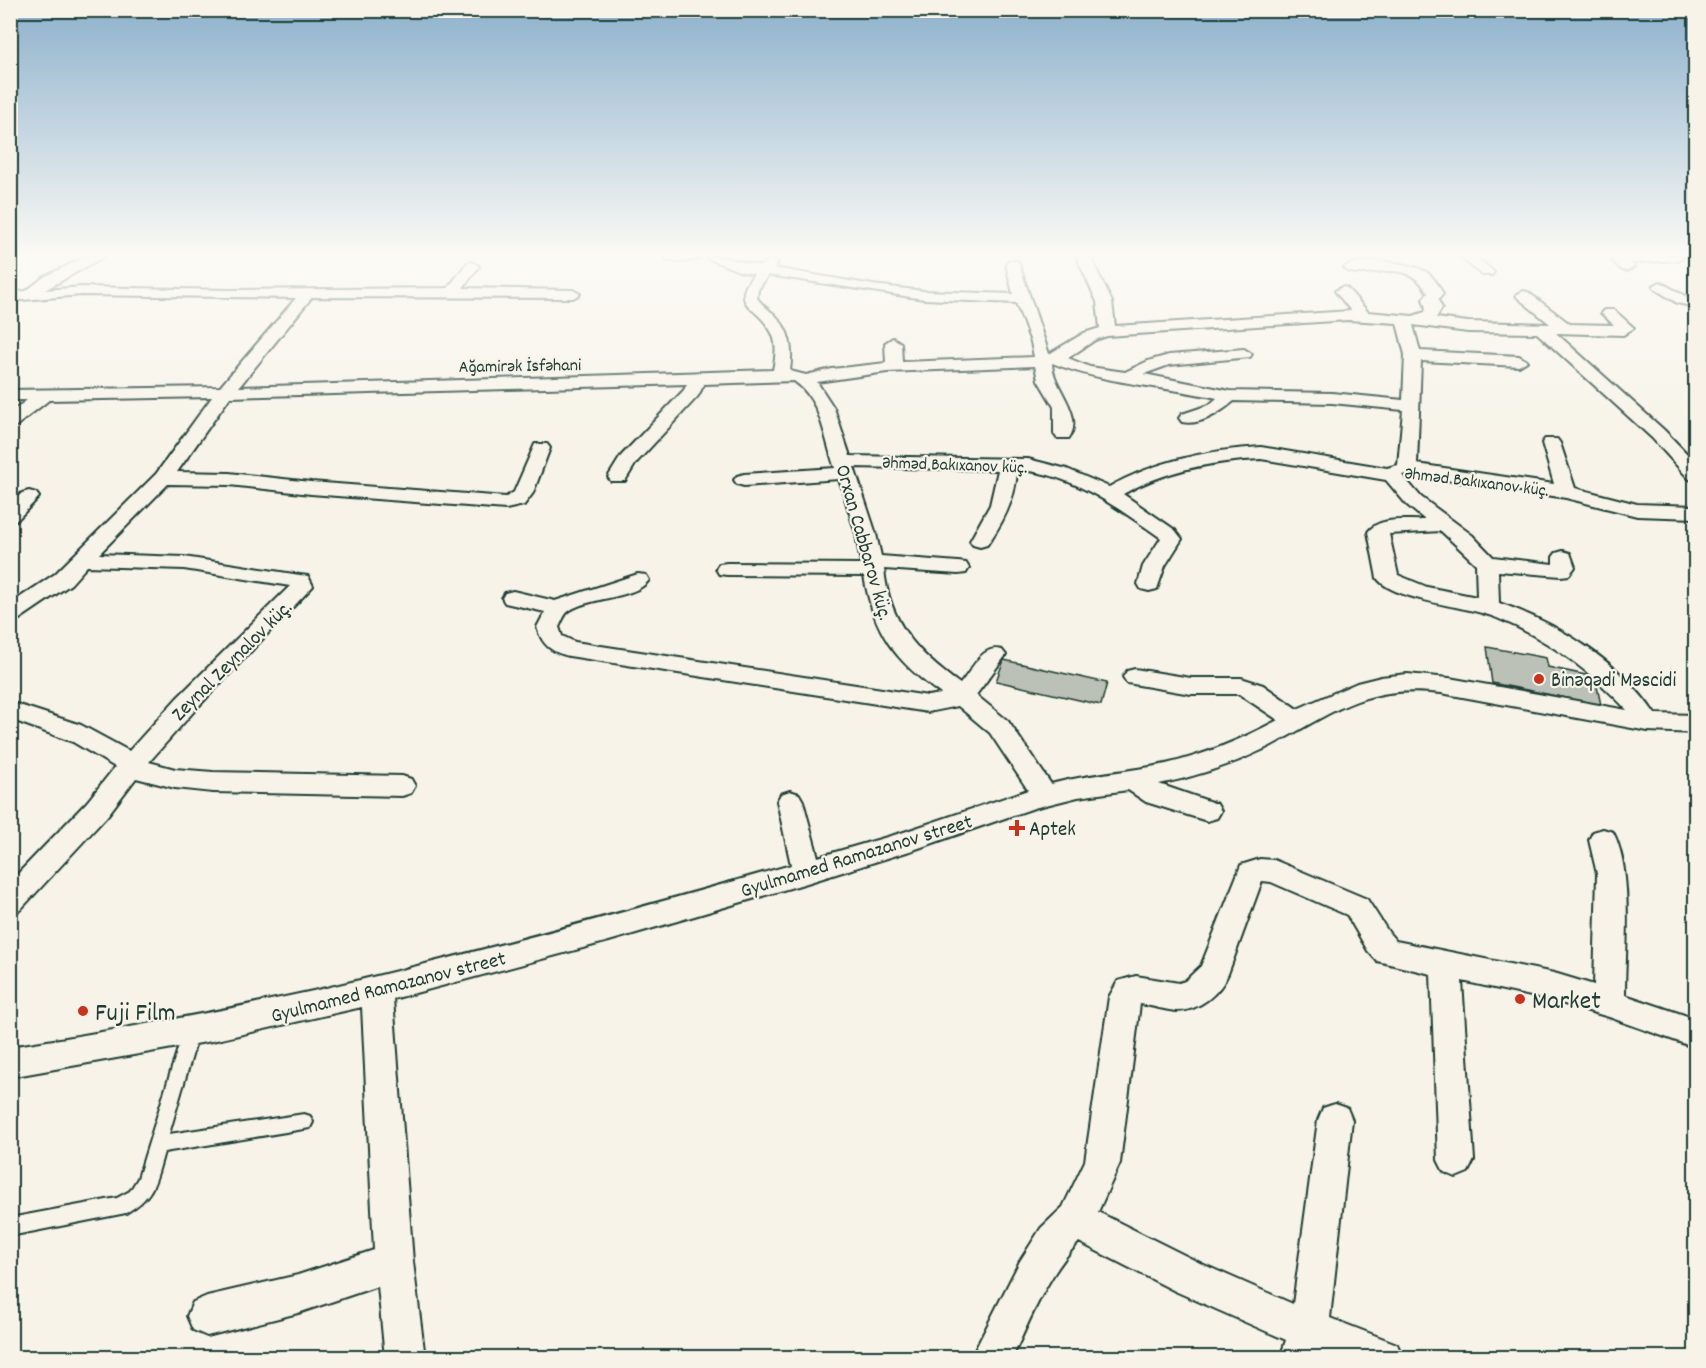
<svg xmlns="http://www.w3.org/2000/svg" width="1706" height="1368" font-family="Dekko,sans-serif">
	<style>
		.building { fill: #bbc1b6; stroke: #1f3d34; stroke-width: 1.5 }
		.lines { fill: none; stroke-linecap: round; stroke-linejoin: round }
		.service-casing { stroke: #1f3d34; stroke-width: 4 }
		.minor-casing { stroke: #1f3d34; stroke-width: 4 }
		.service { fill: #f7f3e8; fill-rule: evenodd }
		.minor { fill: #f7f3e8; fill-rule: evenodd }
		.poi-dot { fill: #c8321e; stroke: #f7f3e8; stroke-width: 2 }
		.labels { text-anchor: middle; stroke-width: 4.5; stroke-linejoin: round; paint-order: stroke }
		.far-street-label { font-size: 18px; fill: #1f3d34; stroke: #f7f3e8 }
		.street-label { font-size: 21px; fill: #1f3d34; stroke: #f7f3e8 }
		.poi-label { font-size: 21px; fill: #1f3d34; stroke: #f7f3e8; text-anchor: start }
		.near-poi-label { font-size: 26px; fill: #1f3d34; stroke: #f7f3e8; text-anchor: start }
	</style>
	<rect width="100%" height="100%" fill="#f7f3e8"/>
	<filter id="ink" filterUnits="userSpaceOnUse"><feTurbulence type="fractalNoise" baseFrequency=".0167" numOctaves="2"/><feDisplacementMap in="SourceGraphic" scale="12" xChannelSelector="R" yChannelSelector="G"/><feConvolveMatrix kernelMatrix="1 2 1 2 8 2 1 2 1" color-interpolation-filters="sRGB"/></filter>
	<g filter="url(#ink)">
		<!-- building -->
		<path class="building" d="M1487,647L1546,658L1548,667L1595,677L1601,705L1492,683Z
			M1004,660L1107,683L1101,705L996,681Z"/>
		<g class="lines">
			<defs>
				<path id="service" d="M191,1025L197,1027L199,1032L169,1134L304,1114L310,1116L313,1122L310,1128L164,1152C155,1182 155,1196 126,1213L10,1236V1218L117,1198L130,1191L138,1178L183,1032L185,1027Z"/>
				<path id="minor" d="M87,256H105L45,290L82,287L229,290L448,288L467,263L472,262L479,266L463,288L573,290L580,294L573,298L312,297L239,387L773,370C776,355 778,341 769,328C755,305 729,305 754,274L739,271L709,259L707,256C728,256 741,263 761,266L771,259L778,263L774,268L873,285L924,291L1013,294L1006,264L1008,261H1018L1049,354L1084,333L1100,328L1097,302L1076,256H1090L1112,302L1115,326L1351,311L1335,291L1342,287L1347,288L1368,312L1413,316L1425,312L1426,308L1423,299L1428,293C1405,251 1360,285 1344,268C1355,256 1412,262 1426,272C1434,277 1439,286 1443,294L1438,300L1442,308L1436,318L1468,322L1550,324L1518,298L1516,295L1523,291L1528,292L1570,324L1614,325L1601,313L1604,310H1614L1634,328L1623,335L1556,333L1664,430L1696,463V481L1689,479L1652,438L1537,333L1468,332L1413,325L1420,351L1519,356L1527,361L1519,366L1421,361L1417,464L1554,484L1542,443L1545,439H1557L1560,443L1575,488L1637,504L1696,506V518L1637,516L1566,498L1407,474L1402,475L1421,497L1472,535L1493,557L1553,564V557L1556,553L1563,551L1570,553L1575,567L1569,575L1561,576L1498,571L1499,603C1558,623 1620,662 1655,714L1696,715V733L1648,731L1441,693C1361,683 1330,716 1264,749C1231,765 1195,777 1159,784L1217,804L1221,811L1217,818L1207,821L1146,802L1128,790L1078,797L1034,808L913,850L807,883L609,941L393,999L413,1262L425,1358H385L378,1286L298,1313L207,1336L193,1330L187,1316L193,1302L207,1296L298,1275L374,1250L362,1007L212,1041L10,1077V1047C112,1031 213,1013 313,991C474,954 633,910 791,865L777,801L781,794L790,791L799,794L803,801L818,857L901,833L1028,790L990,733L958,706L928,712L569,656C551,652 542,645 537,627L545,612L505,603L502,598L505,593L513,591L555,601L638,574L646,575L649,580C636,599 588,597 569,611C564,614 562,622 559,627L562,636L575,642L928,696L941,694C895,660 874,634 864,576L727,575L719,574L716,569L719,564L727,563L861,564L856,534L839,479L744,486L737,484L734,480L737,476L744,474L835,468C824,439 822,400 794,381L704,384L698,396L636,463L625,481H611L608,477L621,456L684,390L687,384L230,397L177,472L229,473L311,482L506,497L514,492L535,444H547L550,448L533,493L524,505L506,509L311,494L229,485L168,484L99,554L184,557L300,575L308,576L313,586L195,710L149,762L175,769L213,772L402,776L411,779L415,786L411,793L402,796L213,792L175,788L136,778L107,816L20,910L10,914V882L87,802L115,767L73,742L10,719V702L81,725L129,751L177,698L290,586L184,569L87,566L71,584L18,620L10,622V604L55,574L156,474L212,397L49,400L16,426L10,427V413L27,400H10V390L220,387L296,298L82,295L10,301V293L26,291L44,277ZM768,275L924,299L1016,303L1031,342L1034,357L902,362L901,343L893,338L885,343L886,363L832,369L806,375L790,371C793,349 791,331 774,314C768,309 762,305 757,298L758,290ZM1348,320L1397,323L1405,355L1403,400L1332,393L1230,391L1144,374L1169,365L1250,357L1252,354L1244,349L1169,355L1148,361L1125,372L1090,367L1068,358L1095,340L1107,336ZM1052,363C1105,384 1162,386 1217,398L1209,405L1182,414L1179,418L1182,422C1200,426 1221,412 1234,401L1332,403L1403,410L1398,465L1387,468L1261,447C1209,450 1155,461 1109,487L1067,469L1028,459L850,456L834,408L817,382L887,372L1035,366L1038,380L1054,407V434L1057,438H1069C1085,414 1052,387 1052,363ZM1261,459L1386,480L1407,505L1425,520C1407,521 1379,516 1368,532L1377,578C1393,601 1469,606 1497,618C1546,638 1591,671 1627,710L1449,678L1407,674L1381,677L1357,683L1297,709L1263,685L1241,678H1191L1135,669L1127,671L1123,677L1127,683L1191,694H1239L1278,720C1242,739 1205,755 1166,764C1128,772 1089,774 1051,784L1008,721L976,695L1006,655L1002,650C981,644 973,670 960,684C917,653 889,623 884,569L958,574L966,573L969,568L966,563L958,562L881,556L876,534L854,467L998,470L990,505L970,541L973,545L980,547L987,545C1003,523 1016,498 1017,470C1071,472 1119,509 1161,538L1143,566L1138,584L1141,589L1149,591L1157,589L1165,566L1182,539L1175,530L1123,494C1166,470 1213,461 1261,459ZM1441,531L1476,564L1477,597L1427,587L1398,575L1389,534Z
					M665,256H701C694,263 676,262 666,260Z
					M1459,256H1475L1494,272L1492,275H1482Z
					M1618,256H1685L1678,260L1631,263L1634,267L1627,271L1622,270L1611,260Z
					M1660,282L1687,297L1696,298V307L1677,303L1655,289L1653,286Z
					M29,491L36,493L39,497L17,520L10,522V504L22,493Z
					M1603,829L1613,832C1634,872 1625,949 1625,995L1696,1019V1048L1609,1017L1554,1001L1462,981L1474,1160L1468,1172L1456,1177L1444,1172L1438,1160L1431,974L1377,961L1368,951L1347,915L1271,882L1262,881L1228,974C1220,993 1199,1011 1177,1011C1165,1010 1152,1006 1140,1004L1120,1163L1098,1212L1202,1264L1293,1304L1318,1120L1323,1108L1335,1104L1347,1108L1352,1120L1330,1318L1397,1344L1403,1358H1330L1321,1354L1320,1358H1280L1286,1340L1175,1291L1079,1242C1048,1273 1031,1318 1012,1358H971L1020,1261L1041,1228L1063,1207L1085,1161L1109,997L1118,981L1136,976L1179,983L1185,981L1201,966L1241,865L1260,859L1274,860L1367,899L1389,933L1396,941L1554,973L1594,985L1597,874L1589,840L1593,832Z"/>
			</defs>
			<!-- service casing -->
			<use href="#service" class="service-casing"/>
			<!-- minor casing -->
			<use href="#minor" class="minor-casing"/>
			<!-- service -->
			<use href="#service" class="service"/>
			<!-- minor -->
			<use href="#minor" class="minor"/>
		</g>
	</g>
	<!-- sky -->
	<linearGradient id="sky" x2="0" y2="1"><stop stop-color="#8db1cc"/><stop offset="0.57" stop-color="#fbfaf5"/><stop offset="1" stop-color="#fbfaf5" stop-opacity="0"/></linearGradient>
	<rect width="1706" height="447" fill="url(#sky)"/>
	<!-- markers -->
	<g class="poi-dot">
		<circle cx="1539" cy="679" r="6"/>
		<path d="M1014 819h6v6h6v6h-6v6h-6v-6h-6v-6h6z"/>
		<circle cx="1520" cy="999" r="6"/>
		<circle cx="83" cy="1011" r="6"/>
	</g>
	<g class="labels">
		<!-- far-street labels -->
		<g class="far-street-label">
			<text transform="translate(520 365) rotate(-1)" y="6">Ağamirək İsfəhani</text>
			<text transform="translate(955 464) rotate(2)" y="6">Əhməd Bakıxanov küç.</text>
			<text transform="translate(1477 481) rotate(7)" y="6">Əhməd Bakıxanov küç.</text>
		</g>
		<!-- street labels -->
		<g class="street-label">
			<text transform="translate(865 542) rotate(74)" y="7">Orxan Cabbarov küç.</text>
			<text transform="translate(231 660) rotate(-45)" y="7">Zeynal Zeynalov küç.</text>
			<text transform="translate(856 855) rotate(-17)" y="7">Gyulmamed Ramazanov street</text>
			<text transform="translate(388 986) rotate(-14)" y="7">Gyulmamed Ramazanov street</text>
		</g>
		<!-- poi labels -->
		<g class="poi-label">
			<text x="1551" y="686">Binəqədi Məscidi</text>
			<text x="1029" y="835">Aptek</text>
		</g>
		<!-- near-poi labels -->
		<g class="near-poi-label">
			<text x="1532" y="1008">Market</text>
			<text x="95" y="1020">Fuji Film</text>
		</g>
	</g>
	<!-- margin -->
	<rect width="1706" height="1368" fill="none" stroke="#f7f3e8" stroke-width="36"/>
	<rect x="18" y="18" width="1670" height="1332" fill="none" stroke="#1f3d34" stroke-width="2" filter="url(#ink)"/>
</svg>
